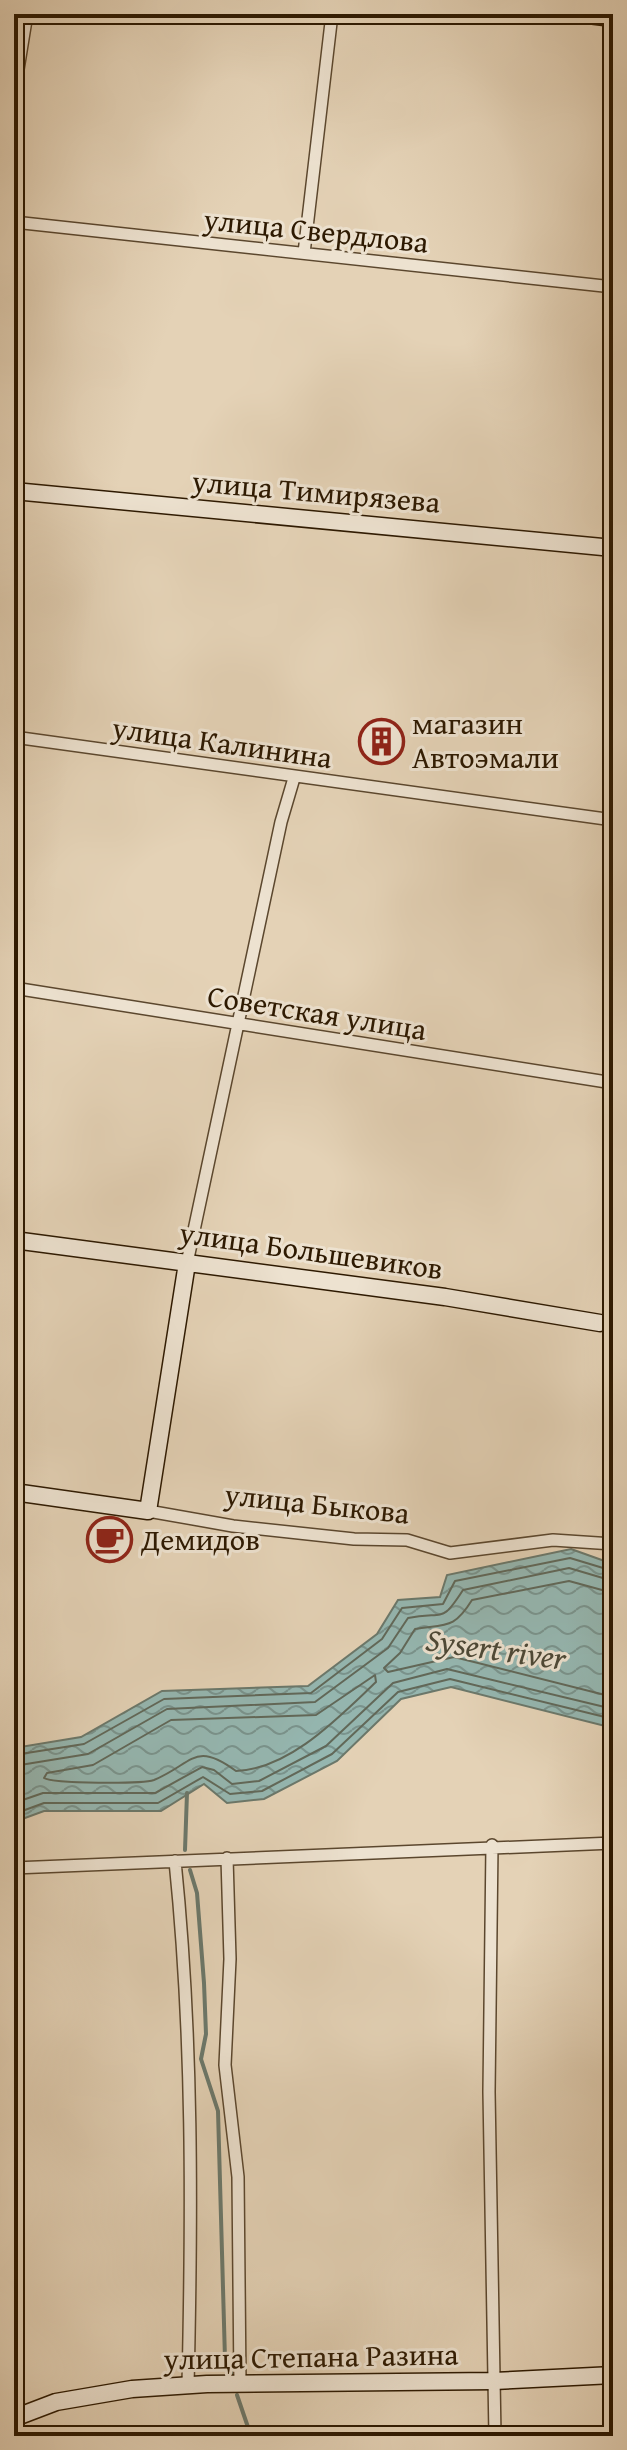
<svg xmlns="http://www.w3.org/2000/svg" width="627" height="2450" font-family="'Gentium Book Plus',serif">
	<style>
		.water { fill: url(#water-waves); stroke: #6b786b; stroke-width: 2 }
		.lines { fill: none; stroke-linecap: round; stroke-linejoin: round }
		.shore { stroke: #616859; stroke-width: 2 }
		.stream { stroke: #6b786b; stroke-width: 4 }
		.street-casing { stroke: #5b472e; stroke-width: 14 }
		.secondary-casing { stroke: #2d1901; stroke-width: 19 }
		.street { stroke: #ede2d0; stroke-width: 11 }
		.secondary { stroke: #ede2d0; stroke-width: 16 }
		.labels { text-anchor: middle; stroke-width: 6; stroke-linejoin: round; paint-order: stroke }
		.street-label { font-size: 30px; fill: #2d1901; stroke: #ede2d0 }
		.poi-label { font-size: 30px; fill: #2d1901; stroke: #ede2d0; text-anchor: start }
		.water-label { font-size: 32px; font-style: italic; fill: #4c4836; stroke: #ede2d0 }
	</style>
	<defs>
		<pattern id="water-waves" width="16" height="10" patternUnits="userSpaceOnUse" patternTransform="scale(2)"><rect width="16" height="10" fill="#95b7b1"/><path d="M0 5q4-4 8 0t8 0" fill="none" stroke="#7a948e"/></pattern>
	</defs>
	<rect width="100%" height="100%" fill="#e4d2b6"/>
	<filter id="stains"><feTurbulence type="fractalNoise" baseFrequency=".0025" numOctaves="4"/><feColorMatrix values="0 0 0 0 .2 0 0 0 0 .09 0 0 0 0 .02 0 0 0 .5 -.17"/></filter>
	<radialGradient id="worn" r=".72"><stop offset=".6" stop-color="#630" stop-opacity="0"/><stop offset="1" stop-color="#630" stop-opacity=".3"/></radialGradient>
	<!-- water -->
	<path class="water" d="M571,1549L613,1564V1728L451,1687L401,1699L337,1761L264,1799L227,1803L204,1784L161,1811H44L14,1822V1748L81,1737L162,1691L308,1686L377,1634L398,1600L440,1597L447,1575Z"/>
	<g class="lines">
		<!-- shore -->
		<path class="shore" d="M613,1593L569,1581L472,1600C454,1629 447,1624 415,1629L400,1653L384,1668L388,1672L454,1657L613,1697
			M375,1675L376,1682C339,1717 290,1769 236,1771C194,1740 193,1764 154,1780C142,1784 54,1784 44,1778L47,1773L93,1765L171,1720L316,1715Z
			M14,1755L84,1744L164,1699L311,1693L382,1639L402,1608L443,1604L455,1581L570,1558L613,1571
			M14,1766L88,1754L167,1709L315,1702L388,1648L408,1618C446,1611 441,1624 463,1590L569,1568L613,1581
			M14,1803L43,1793H155L202,1767L214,1770L232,1784L259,1781L326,1746L393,1683L447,1669L613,1709
			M14,1814L44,1803H158L203,1777L230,1794L262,1791L332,1754L398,1692L450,1679L613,1719"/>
		<!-- stream -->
		<path class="stream" d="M185,1850L187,1793
			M190,1870L197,1893L204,1983L206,2034L201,2059L218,2111L225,2359L233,2373
			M237,2395L251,2436"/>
		<defs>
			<path id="street" d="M14,94L27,14
				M14,222L613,287
				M304,253L332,14
				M14,737L613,820
				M14,988L613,1083
				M187,1263L281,822L294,778
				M148,1511L233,1526L354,1539L407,1540L450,1553L553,1540L613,1544
				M492,1845L489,2092L495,2436
				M227,1858L230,1959L225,2065L238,2177L240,2384
				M175,1861C193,2036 192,2210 188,2385
				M14,1868L613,1843"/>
			<path id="secondary" d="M580,14L613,18
				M14,491L613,548
				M14,1240L445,1297L600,1323
				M14,1492L148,1511L187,1263
				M14,2418L56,2402L132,2389L207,2384L494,2381L613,2375"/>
		</defs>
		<!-- street casing -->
		<use href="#street" class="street-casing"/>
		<!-- secondary casing -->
		<use href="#secondary" class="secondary-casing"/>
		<!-- street -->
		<use href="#street" class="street"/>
		<!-- secondary -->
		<use href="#secondary" class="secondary"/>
	</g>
	<!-- icons -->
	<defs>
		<symbol id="building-ring" viewBox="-11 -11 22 22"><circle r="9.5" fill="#ede2d0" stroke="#8f2418" stroke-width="1.5"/><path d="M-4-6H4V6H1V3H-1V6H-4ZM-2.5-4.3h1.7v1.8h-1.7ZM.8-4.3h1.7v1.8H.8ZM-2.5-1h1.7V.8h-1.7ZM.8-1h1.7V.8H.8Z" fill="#8f2418"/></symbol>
		<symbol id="cafe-ring" viewBox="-11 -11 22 22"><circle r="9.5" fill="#ede2d0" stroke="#8f2418" stroke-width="1.5"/><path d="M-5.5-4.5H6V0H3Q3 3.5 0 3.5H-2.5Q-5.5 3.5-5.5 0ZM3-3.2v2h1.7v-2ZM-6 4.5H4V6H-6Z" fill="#8f2418"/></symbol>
	</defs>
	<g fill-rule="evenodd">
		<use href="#building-ring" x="356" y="716" width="51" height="51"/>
		<use href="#cafe-ring" x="84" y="1514" width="51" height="51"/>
	</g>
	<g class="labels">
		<!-- street labels -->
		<g class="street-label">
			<text transform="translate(316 231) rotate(6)" y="10">улица Свердлова</text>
			<text transform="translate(316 492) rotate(5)" y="10">улица Тимирязева</text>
			<text transform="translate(222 743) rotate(8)" y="10">улица Калинина</text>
			<text transform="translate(317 1013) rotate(9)" y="10">Советская улица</text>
			<text transform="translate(311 1251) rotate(8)" y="10">улица Большевиков</text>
			<text transform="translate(317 1504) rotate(6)" y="10">улица Быкова</text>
			<text transform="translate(311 2357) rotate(-1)" y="10">улица Степана Разина</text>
		</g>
		<!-- poi labels -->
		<g class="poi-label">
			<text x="412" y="734">магазин<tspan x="412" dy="34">Автоэмали</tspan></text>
			<text x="141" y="1550">Демидов</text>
		</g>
		<!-- water labels -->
		<g class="water-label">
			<text transform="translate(496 1649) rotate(8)" y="11">Sysert river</text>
		</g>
	</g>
	<!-- margin -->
	<rect width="627" height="2450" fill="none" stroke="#e4d2b6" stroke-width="48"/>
	<rect x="16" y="16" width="595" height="2418" fill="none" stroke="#2d1901" stroke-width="4"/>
	<rect x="24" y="24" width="579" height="2402" fill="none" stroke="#2d1901" stroke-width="2"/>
	<rect width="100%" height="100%" filter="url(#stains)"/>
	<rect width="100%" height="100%" fill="url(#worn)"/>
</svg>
